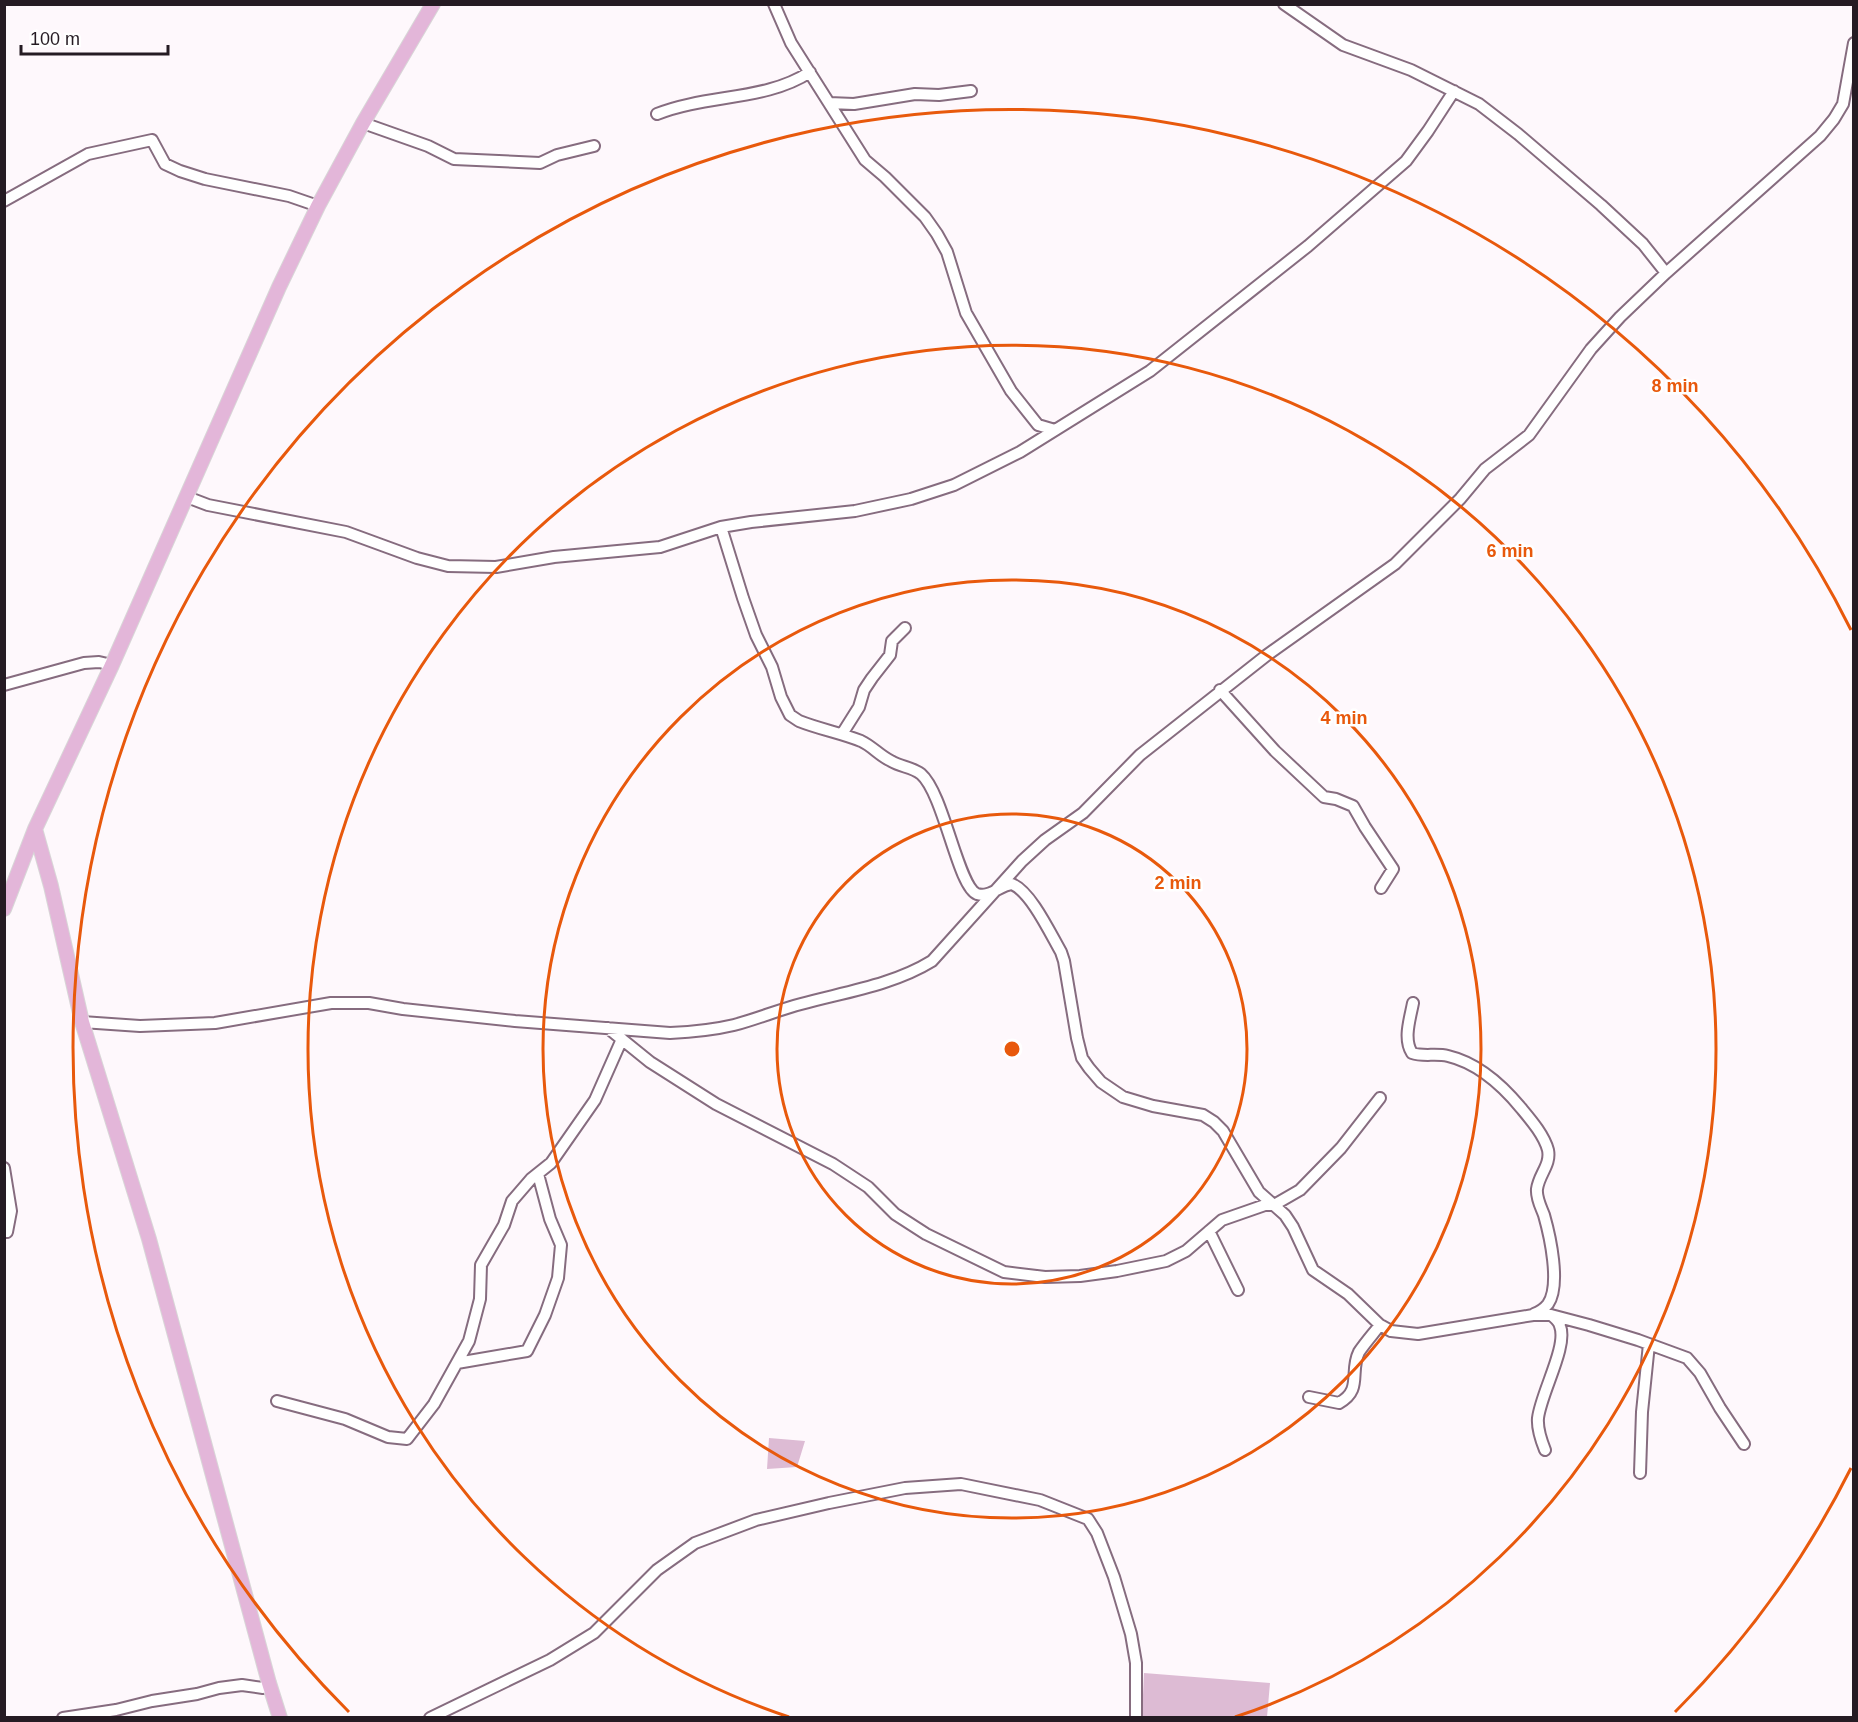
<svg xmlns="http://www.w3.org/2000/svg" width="1858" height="1722" font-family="Helvetica,sans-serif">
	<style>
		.green { fill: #ddbbd4 }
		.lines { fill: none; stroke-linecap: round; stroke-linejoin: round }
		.minor-casing { stroke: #866c7f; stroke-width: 14 }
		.major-casing { stroke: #d8d6d7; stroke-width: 16 }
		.minor { stroke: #fff; stroke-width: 10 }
		.major { stroke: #e3b6d9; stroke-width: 14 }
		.ring { fill: none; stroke: #e8590c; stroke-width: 3 }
		.centre { fill: #e8590c; stroke: #fff; stroke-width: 3 }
		.ring-label { font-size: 18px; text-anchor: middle; font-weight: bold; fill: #e8590c; stroke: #fff; stroke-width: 5; stroke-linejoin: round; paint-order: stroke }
	</style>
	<rect width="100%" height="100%" fill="#fef8fc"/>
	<!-- green -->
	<path class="green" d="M769,1438L805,1441L797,1467L767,1469Z
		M1144,1673L1270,1683L1267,1717H1142Z"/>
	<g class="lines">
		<defs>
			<path id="minor" d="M774,4L791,43L865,160L885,177L925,217L937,234L947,252L966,313L1011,391L1038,425L1055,430
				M1284,4L1343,45L1411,70L1479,104L1518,134L1601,205L1643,244L1666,273
				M829,103L854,104L915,94L939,95L971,91
				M657,114C707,94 766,101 810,72
				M363,123L428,146L454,159L540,163L557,155L594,146
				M4,201L88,154L152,140L165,164L180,171L205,179L289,196L318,206
				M187,497L208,505L346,532L417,558L448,566L496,567L554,557L660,547L721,527L751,522L855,511L911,499L954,485L1020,452L1150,371L1308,246L1406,161L1428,131L1454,91
				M721,527L743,598L756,635L772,667L781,697L790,715L799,721C819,729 841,733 861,741C872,746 880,756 891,761C901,767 912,767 921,774C944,794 958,887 977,894C990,898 1000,885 1012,884C1031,892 1050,933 1061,952L1064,961L1077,1038L1082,1058L1089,1068L1101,1082L1123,1097L1153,1106L1203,1115L1214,1122L1223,1131L1259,1192L1285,1215L1293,1227L1313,1270L1348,1294L1380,1325L1391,1331L1418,1334L1533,1315H1551L1589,1325L1638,1340L1687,1358L1700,1373L1720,1408L1744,1444
				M4,685L84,663L99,662L112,665
				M1220,690L1275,751L1324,797L1336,799L1353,806L1365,827L1393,869L1381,888
				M842,734L859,707L864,690L872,678L890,655L892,641L905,628
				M1413,1003C1410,1019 1403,1039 1412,1053C1423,1057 1436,1053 1448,1056C1478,1063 1502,1085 1521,1108C1531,1120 1544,1135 1548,1150C1551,1165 1539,1174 1537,1189C1536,1198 1541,1207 1544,1215C1550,1236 1561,1285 1548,1304C1544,1309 1539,1312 1534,1314
				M82,1022L140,1026L215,1023L331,1003H369L403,1009L515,1021L670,1033C692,1032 713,1030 734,1025C757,1019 778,1010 801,1004C845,992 893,985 932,961L1022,861L1045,840L1083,813L1140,755L1267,655L1395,564L1460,499L1485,469L1529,435L1591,349L1620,317L1666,273L1820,136L1834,119L1843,104L1854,43
				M608,1028L650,1062L716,1104L833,1164L868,1187L895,1214L926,1234L1004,1272L1045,1277L1080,1276L1117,1271L1166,1261L1186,1251L1222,1220L1265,1205H1274L1300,1190L1341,1148L1380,1098
				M4,1168L11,1211L7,1232
				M1209,1231L1238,1290
				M457,1363L527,1351L545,1315L558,1278L561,1245L550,1219L538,1174
				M1309,1397L1339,1403C1363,1390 1349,1372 1359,1352C1365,1343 1373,1334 1380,1325
				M277,1401L345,1419L388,1437L407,1439L434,1404L469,1341L480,1299L481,1265L504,1225L512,1201L531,1179L551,1163L595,1100L622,1039
				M1545,1450C1541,1440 1537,1429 1538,1418C1541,1393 1568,1346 1560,1326C1559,1321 1555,1318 1551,1315
				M1640,1473L1642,1412L1649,1344
				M63,1718L116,1710L152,1701L197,1694L219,1688L242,1685L263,1688L269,1683
				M430,1718L550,1660L594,1633L657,1570L695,1543L756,1520L829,1503L905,1488L961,1484L1040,1500L1088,1519L1097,1533L1114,1577L1131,1634L1136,1663V1718"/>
			<path id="major" d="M35,829L51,886L82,1022L149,1239L269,1683L280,1718
				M4,909L35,829L112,665L279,287L318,206L363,123L433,4"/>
		</defs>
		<!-- minor casing -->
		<use href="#minor" class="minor-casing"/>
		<!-- major casing -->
		<use href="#major" class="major-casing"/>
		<!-- minor -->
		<use href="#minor" class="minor"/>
		<!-- major -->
		<use href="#major" class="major"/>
	</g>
	<!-- distance rings -->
	<g class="ring">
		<circle cx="1012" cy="1049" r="235"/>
		<circle cx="1012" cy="1049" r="469"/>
		<path d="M789 1717A704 704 0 1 1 1235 1717"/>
		<path d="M1851 1468A938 938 0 0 1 1675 1712M349 1712A938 938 0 1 1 1851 630"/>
	</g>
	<circle cx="1012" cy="1049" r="9" class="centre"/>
	<g class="ring-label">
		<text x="1675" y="392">8 min</text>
		<text x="1510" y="557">6 min</text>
		<text x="1344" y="724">4 min</text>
		<text x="1178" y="889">2 min</text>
	</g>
	<!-- border -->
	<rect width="1858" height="1722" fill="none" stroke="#251b23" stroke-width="12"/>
	<!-- scale -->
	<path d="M21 45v9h147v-9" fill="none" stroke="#251b23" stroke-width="3"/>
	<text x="30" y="45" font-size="18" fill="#251b23" stroke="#ffffff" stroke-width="4.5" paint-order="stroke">100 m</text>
</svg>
